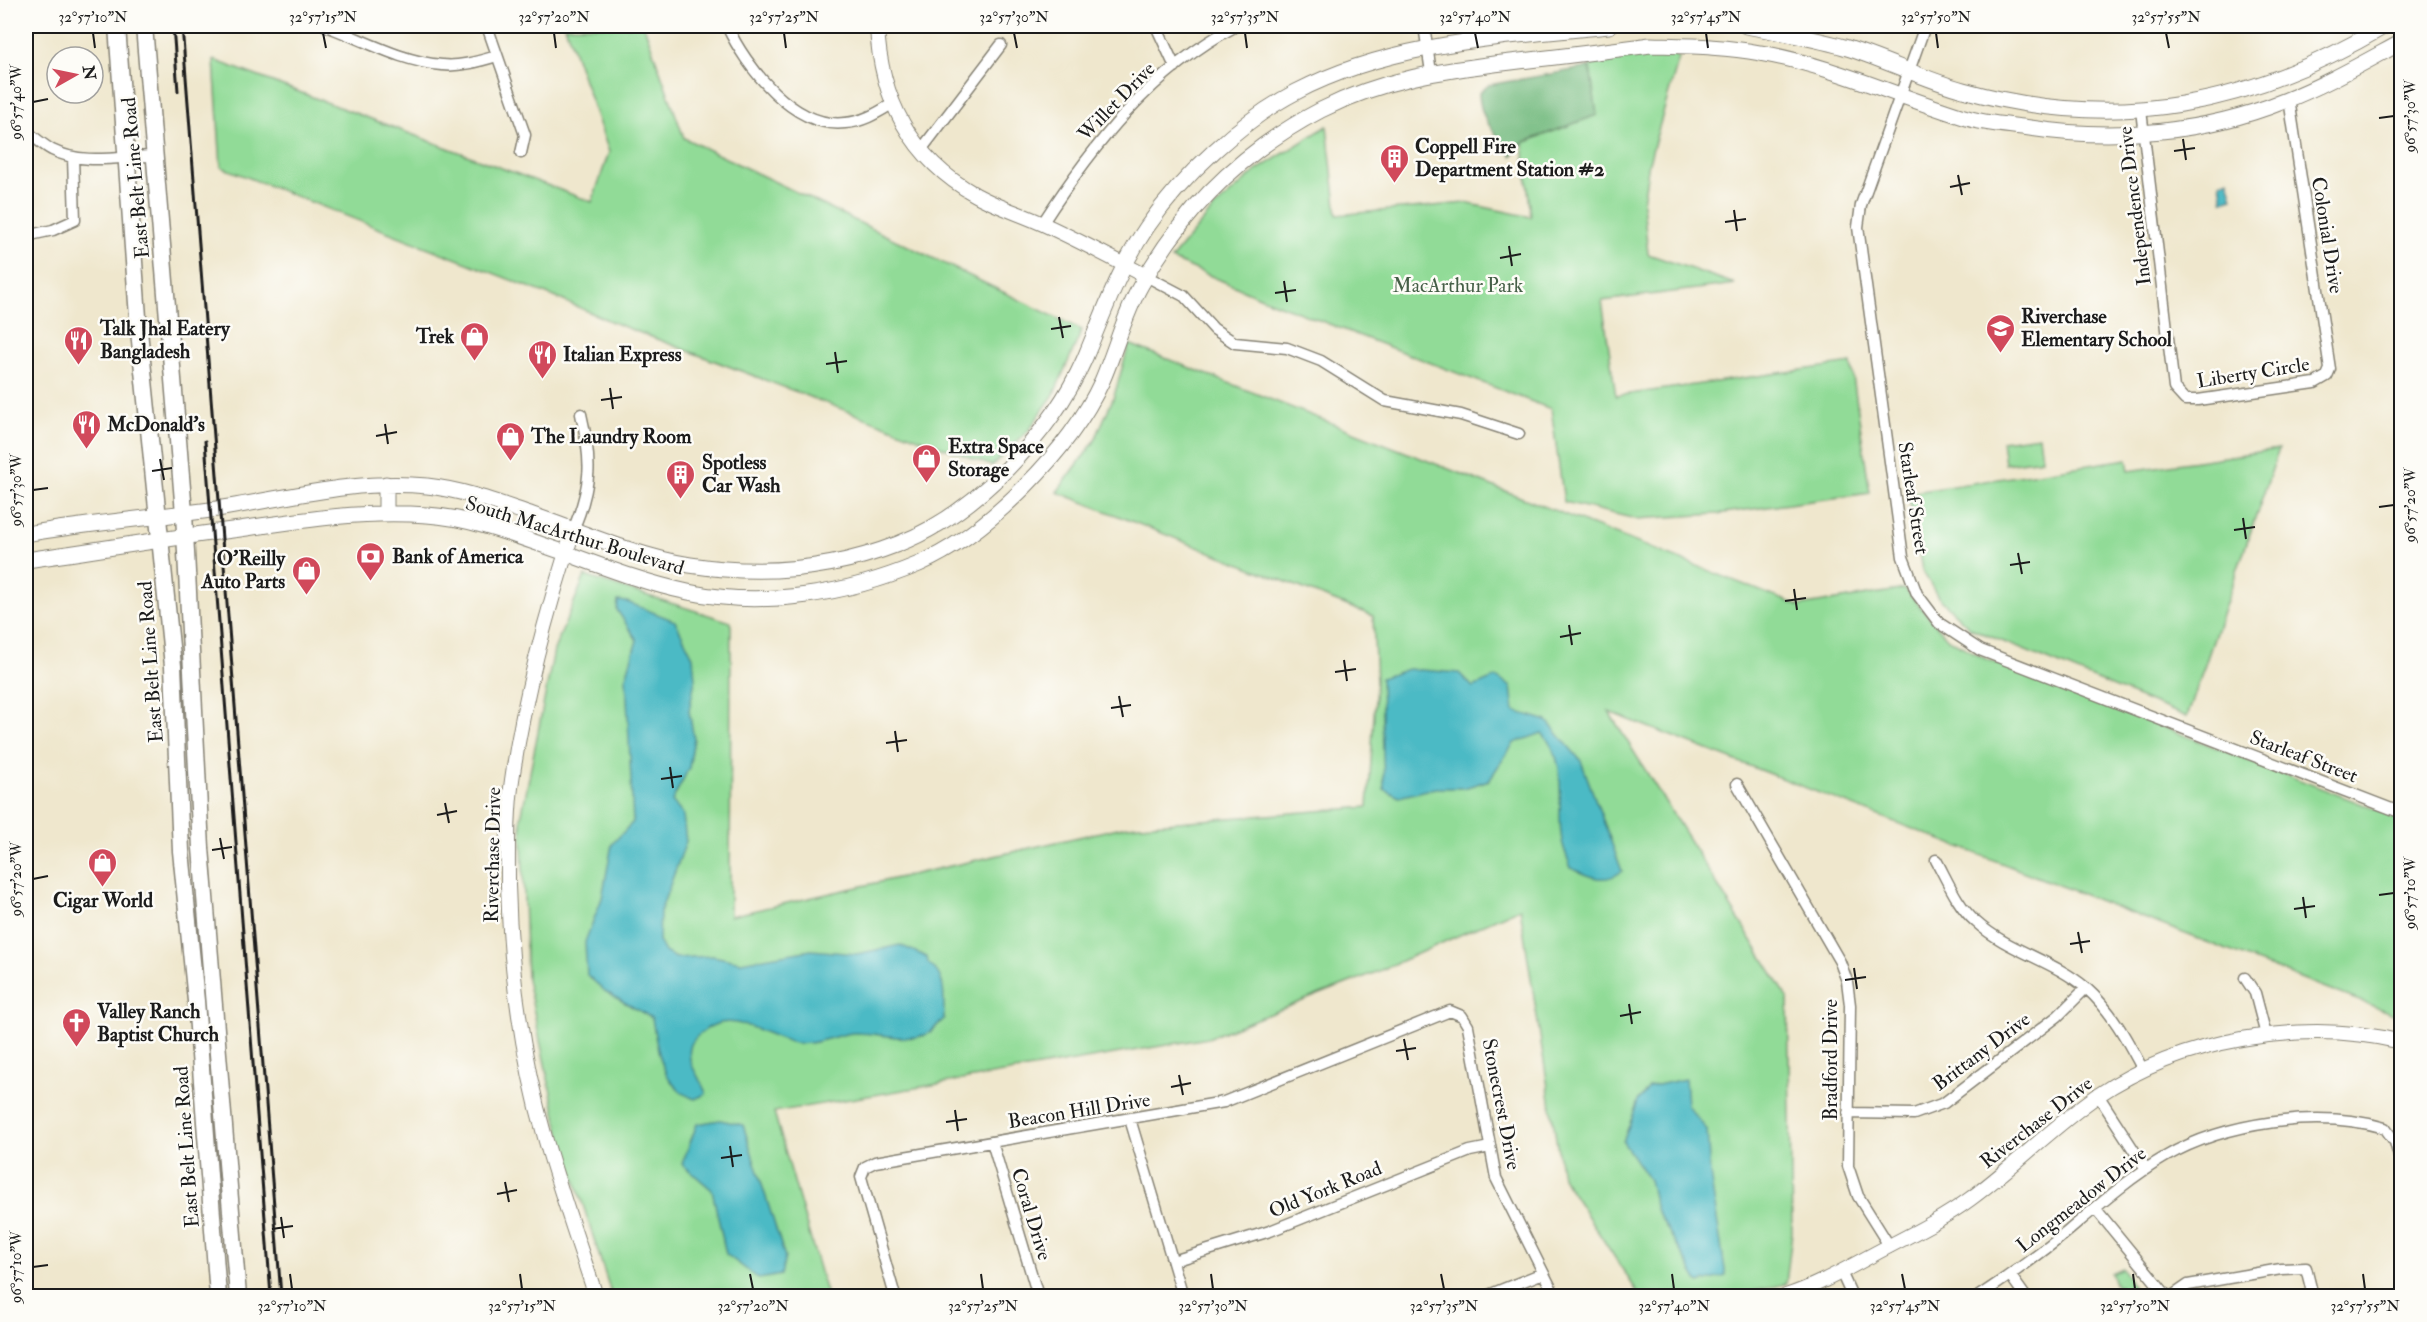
<svg xmlns="http://www.w3.org/2000/svg" width="2427" height="1322" font-family="'IM FELL Double Pica',serif">
	<style>
		.green { fill: #91db97; stroke: #567c5a; stroke-width: 1.5 }
		.forest { fill: #74bb80; stroke: #486c4e; stroke-width: 1.5 }
		.water { fill: #4cbac5; stroke: #346b70; stroke-width: 1.5 }
		.lines { fill: none; stroke-linecap: round; stroke-linejoin: round }
		.minor-casing { stroke: #868274; stroke-width: 13 }
		.tertiary-casing { stroke: #868274; stroke-width: 16 }
		.secondary-casing { stroke: #868274; stroke-width: 17 }
		.primary-casing { stroke: #868274; stroke-width: 19 }
		.minor { stroke: #fff; stroke-width: 10 }
		.tertiary { stroke: #fff; stroke-width: 14 }
		.secondary { stroke: #fff; stroke-width: 15 }
		.primary { stroke: #fff; stroke-width: 16 }
		.rail { stroke: #1c1c1c; stroke-width: 3 }
		.ticks { fill: none; stroke: #1c1c1c; stroke-width: 2 }
		.labels { text-anchor: middle; stroke-width: 5; stroke-linejoin: round; paint-order: stroke }
		.street-label { font-size: 20px; fill: #1c1c1c; stroke: #fdfcf7 }
		.poi-label { font-size: 20px; font-weight: bold; fill: #1c1c1c; stroke: #fdfcf7; text-anchor: start }
		.park-label { font-size: 20px; fill: #455f47; stroke: #fdfcf7 }
		.neatline { fill: none; stroke: #1c1c1c; stroke-width: 2 }
		.ticks-label { font-size: 15px; text-anchor: middle; fill: #1c1c1c }
	</style>
	<rect width="100%" height="100%" fill="#fdfcf7"/>
	<filter id="ink" filterUnits="userSpaceOnUse"><feTurbulence type="fractalNoise" baseFrequency=".0167" numOctaves="2"/><feDisplacementMap in="SourceGraphic" scale="12" xChannelSelector="R" yChannelSelector="G"/><feConvolveMatrix kernelMatrix="1 2 1 2 8 2 1 2 1" color-interpolation-filters="sRGB"/></filter>
	<filter id="wash" filterUnits="userSpaceOnUse"><feTurbulence type="fractalNoise" baseFrequency=".008" numOctaves="4" result="noise"/><feDisplacementMap in="SourceGraphic" scale="24" xChannelSelector="R" yChannelSelector="G"/><feGaussianBlur stdDeviation="1.35" result="paint"/><feColorMatrix in="noise" values="0 0 0 0 0 0 0 0 0 0 0 0 0 0 0 0 0 1.4 0 .05"/><feComposite in="paint" operator="in"/></filter>
	<g filter="url(#wash)">
		<rect width="100%" height="100%" fill="#efe7cd"/>
		<!-- green -->
		<path class="green" d="M565,26H644L684,138L1082,330L1053,396L1028,431L992,466L617,324L557,298L221,167L214,60L592,202L609,152Z
			M1670,50L1679,58L1649,162L1643,203L1648,254L1735,284L1602,301L1616,396L1851,363L1870,493L1716,514L1636,519L1564,502L1551,409L1269,301L1171,259L1212,210L1257,170L1327,126L1337,215L1465,203L1531,217L1523,143L1596,115L1590,67L1593,58Z
			M1129,344L1799,606L1905,589L1948,639L1984,658L2401,819V1017L1609,712L1788,998L1792,1232L1786,1284L1732,1296H1640L1562,1177L1520,908L1379,971L1208,1038L774,1112L827,1296H612L558,1126L527,979L521,818L554,650L585,576L731,622L730,916L1127,826L1368,807L1376,683L1373,616L1057,492L1094,442L1114,396Z
			M2039,436L2042,459L2005,464L2002,441Z
			M2279,449L2187,717L1970,628L1938,597L1922,570L1908,493L2127,459L2129,471Z
			M2122,1268L2138,1296H2119L2120,1286H2116L2111,1273Z"/>
		<!-- forest -->
		<path class="forest" d="M1590,67L1597,115L1522,143L1512,156C1497,132 1480,123 1479,93L1489,85Z"/>
		<!-- water -->
		<path class="water" d="M2228,179L2233,198L2223,201L2220,183Z
			M618,601L627,602L675,621L693,657L695,680L689,711L694,739L689,768L672,801L683,815L686,842L660,912L659,941L665,952L675,958L713,956L741,962L811,950L857,954L900,945L927,957L928,963C948,977 943,997 944,1019C937,1025 931,1034 922,1036C901,1041 875,1032 853,1033C835,1035 813,1046 795,1043C766,1037 731,1008 704,1031C698,1035 691,1041 690,1048C686,1066 703,1079 706,1094L695,1099C661,1087 657,1048 652,1018L606,992L587,975L585,942L602,898L612,844L633,822L626,677L637,640L617,610Z
			M1408,669L1459,673L1473,687L1496,677L1511,687L1514,711L1547,721L1581,761L1622,871C1605,885 1587,876 1571,868C1568,859 1564,850 1562,841C1555,804 1571,764 1542,733L1514,743L1489,780L1464,788H1435L1399,797L1384,789L1381,678Z
			M1685,1079L1687,1105L1707,1130L1710,1174L1726,1276L1699,1283L1656,1210L1649,1180L1623,1142L1638,1101L1649,1087Z
			M720,1120L743,1125L785,1257L781,1275L759,1279L726,1254L712,1190L682,1164L697,1124Z"/>
	</g>
	<g filter="url(#ink)">
		<g class="lines">
			<defs>
				<path id="minor" d="M326,26C362,39 402,62 442,65C461,67 479,61 497,56
					M487,26L525,135L521,153
					M727,26C746,67 794,129 845,123C863,122 877,113 892,104
					M1156,26L1175,67
					M1424,26L1431,72
					M1925,26L1861,205L1858,227L1903,557L1917,594L1939,623L1980,650L2402,813
					M2141,110L2174,388L2185,400H2198L2315,383L2327,376L2330,369L2289,99
					M26,131C34,137 43,145 52,150C84,166 121,156 154,156
					M921,150L1001,45
					M1042,224C1093,145 1152,70 1236,26
					M26,236L53,230L75,220L73,157
					M1146,276L1184,296L1214,329L1235,343L1287,348L1321,361L1385,401L1461,415L1519,434
					M574,528C592,484 592,461 581,414
					M1737,784L1840,962L1847,981L1850,1005L1848,1166L1858,1196L1890,1247
					M1936,860C1947,880 1958,907 1976,922C2008,951 2053,960 2086,988C2112,1011 2127,1040 2143,1070
					M2245,978L2255,993L2266,1035
					M2098,1095L2146,1169
					M1848,1113L1914,1114L1944,1103L2058,1016L2086,988
					M1130,1119L1183,1296
					M992,1142L1038,1296
					M2095,1208L2167,1296
					M1173,1261L1270,1231L1470,1151L1490,1147
					M1841,1272L1852,1296
					M2010,1275L2025,1296
					M895,1296L861,1177L865,1167L875,1162L1224,1102L1450,1011L1462,1016L1468,1026L1496,1178L1555,1296
					M1486,1296L1543,1273
					M1979,1296C2009,1276 2039,1255 2067,1232C2099,1205 2129,1178 2165,1157C2225,1122 2319,1109 2385,1128L2395,1142L2400,1160
					M2172,1296L2188,1285L2281,1269L2306,1268L2313,1296"/>
				<path id="tertiary" d="M877,26C880,98 911,159 976,195C998,207 1021,214 1043,224C1078,240 1112,258 1146,276
					M574,528C547,610 524,695 512,780C507,814 508,850 508,885C510,971 522,1058 546,1141C561,1193 579,1245 596,1296
					M1786,1296C1817,1286 1846,1269 1876,1253C1908,1236 1940,1221 1970,1199C2014,1167 2052,1127 2097,1096C2181,1039 2303,1018 2402,1042"/>
				<path id="secondary" d="M1746,26C1779,32 1812,38 1844,47C1884,59 1923,79 1963,90C2118,133 2249,106 2385,26
					M386,514V484
					M26,534C89,523 153,518 217,509C287,498 355,479 427,486C464,490 497,503 533,515C584,533 637,556 690,565C761,576 832,570 898,544C975,514 1051,434 1084,360C1103,315 1119,268 1147,227C1181,177 1242,120 1296,92C1391,42 1504,37 1609,26
					M26,560C97,550 168,538 240,529C301,520 365,510 427,515C474,518 518,537 563,552C604,567 645,583 688,592C764,608 848,594 919,564C988,534 1071,449 1102,381C1116,349 1124,315 1141,285C1183,210 1244,150 1321,110C1382,79 1444,70 1511,62C1558,57 1604,51 1651,45C1687,46 1724,46 1760,53C1831,65 1898,97 1967,118C1987,124 2009,125 2030,128C2114,141 2205,133 2284,101C2325,85 2363,63 2402,42"/>
				<path id="primary" d="M117,26L139,331L173,666L181,851L196,1001L218,1296
					M144,26L184,513L201,848L238,1296"/>
			</defs>
			<!-- minor casing -->
			<use href="#minor" class="minor-casing"/>
			<!-- tertiary casing -->
			<use href="#tertiary" class="tertiary-casing"/>
			<!-- secondary casing -->
			<use href="#secondary" class="secondary-casing"/>
			<!-- primary casing -->
			<use href="#primary" class="primary-casing"/>
			<!-- minor -->
			<use href="#minor" class="minor"/>
			<!-- tertiary -->
			<use href="#tertiary" class="tertiary"/>
			<!-- secondary -->
			<use href="#secondary" class="secondary"/>
			<!-- primary -->
			<use href="#primary" class="primary"/>
			<!-- rail -->
			<path class="rail" d="M173,26L178,91
				M182,26L281,1296
				M205,441L271,1296"/>
		</g>
	</g>
	<!-- ticks -->
	<path class="ticks" d="M93,33L95,48M323,33L326,48M554,33L556,48M784,33L786,48M1014,33L1017,48M1245,33L1247,48M1475,33L1478,48M1706,33L1708,48M1936,33L1938,48M2166,33L2169,48M33,102L48,99M2379,118L2394,116M2183,139L2186,160M2174,151L2195,148M1958,175L1962,195M1950,187L1970,183M1734,210L1737,231M1725,222L1746,219M1509,246L1512,266M1500,258L1521,254M1284,281L1287,302M1275,293L1296,290M1059,317L1063,338M1051,329L1071,326M835,352L838,373M826,364L847,361M610,388L613,409M601,400L622,397M385,424L388,444M376,436L397,432M160,459L164,480M152,471L172,468M33,490L48,488M2379,507L2394,505M2243,518L2246,539M2234,530L2255,527M2018,553L2022,574M2010,565L2030,562M1794,589L1797,610M1785,601L1806,598M1569,625L1572,645M1560,637L1581,633M1344,660L1347,681M1335,672L1356,669M1119,696L1123,717M1111,708L1131,705M895,731L898,752M886,743L907,740M670,767L673,788M661,779L682,776M445,803L449,823M437,815L457,811M220,838L224,859M212,850L232,847M33,879L48,876M2379,895L2394,893M2303,897L2306,918M2294,909L2315,906M2078,932L2082,953M2070,944L2090,941M1854,968L1857,989M1845,980L1866,977M1629,1004L1632,1024M1620,1016L1641,1012M1404,1039L1408,1060M1396,1051L1416,1048M1179,1075L1183,1095M1171,1087L1191,1083M955,1110L958,1131M946,1122L967,1119M730,1146L733,1167M721,1158L742,1155M505,1182L509,1202M497,1194L517,1190M281,1217L284,1238M272,1229L293,1226M33,1267L48,1265M290,1274L292,1289M520,1274L522,1289M750,1274L753,1289M981,1274L983,1289M1211,1274L1213,1289M1441,1274L1444,1289M1672,1274L1674,1289M1902,1274L1905,1289M2133,1274L2135,1289M2363,1274L2365,1289"/>
	<!-- icons -->
	<defs>
		<symbol id="building-pin" viewBox="-11 -11 22 30"><path d="M0 17L-7.5 6A9.5 9.5 0 1 1 7.5 6Z" fill="#d1495b" stroke="#fdfcf7"/><path d="M-4-6H4V6H1V3H-1V6H-4ZM-2.5-4.3h1.7v1.8h-1.7ZM.8-4.3h1.7v1.8H.8ZM-2.5-1h1.7V.8h-1.7ZM.8-1h1.7V.8H.8Z" fill="#fff"/></symbol>
		<symbol id="school-pin" viewBox="-11 -11 22 30"><path d="M0 17L-7.5 6A9.5 9.5 0 1 1 7.5 6Z" fill="#d1495b" stroke="#fdfcf7"/><path d="M0-5L7-2L0 1L-7-2ZM-4 1L0 2.5L4 1V4Q0 6-4 4Z" fill="#fff"/></symbol>
		<symbol id="shop-pin" viewBox="-11 -11 22 30"><path d="M0 17L-7.5 6A9.5 9.5 0 1 1 7.5 6Z" fill="#d1495b" stroke="#fdfcf7"/><path d="M-5-2.5h2.3a2.7 3.5 0 0 1 5.4 0H5L5.5 6h-11ZM-1.5-2.5h3a1.5 2.3 0 0 0-3 0Z" fill="#fff"/></symbol>
		<symbol id="restaurant-pin" viewBox="-11 -11 22 30"><path d="M0 17L-7.5 6A9.5 9.5 0 1 1 7.5 6Z" fill="#d1495b" stroke="#fdfcf7"/><path d="M-5-6h1v4h1v-4h1v4h1v-4h1v5L-1.5 .5V6h-2V.5L-5-1ZM5-6V6H3V1.5H1.5Q1.5-4 5-6Z" fill="#fff"/></symbol>
		<symbol id="bank-pin" viewBox="-11 -11 22 30"><path d="M0 17L-7.5 6A9.5 9.5 0 1 1 7.5 6Z" fill="#d1495b" stroke="#fdfcf7"/><path d="M-6-4H6V4H-6ZM0-2.3a2.3 2.3 0 1 0 0 4.6a2.3 2.3 0 1 0 0-4.6Z" fill="#fff"/></symbol>
		<symbol id="church-pin" viewBox="-11 -11 22 30"><path d="M0 17L-7.5 6A9.5 9.5 0 1 1 7.5 6Z" fill="#d1495b" stroke="#fdfcf7"/><path d="M-1.2-6h2.4v3.5h3.3v2.4h-3.3V6h-2.4V-.1h-3.3v-2.4h3.3Z" fill="#fff"/></symbol>
	</defs>
	<g fill-rule="evenodd">
		<use href="#building-pin" x="1378" y="142" width="33" height="45"/>
		<use href="#school-pin" x="1984" y="312" width="33" height="45"/>
		<use href="#shop-pin" x="458" y="320" width="33" height="45"/>
		<use href="#restaurant-pin" x="62" y="324" width="33" height="45"/>
		<use href="#restaurant-pin" x="526" y="338" width="33" height="45"/>
		<use href="#restaurant-pin" x="70" y="408" width="33" height="45"/>
		<use href="#shop-pin" x="494" y="420" width="33" height="45"/>
		<use href="#shop-pin" x="910" y="442" width="33" height="45"/>
		<use href="#building-pin" x="664" y="458" width="33" height="45"/>
		<use href="#bank-pin" x="354" y="540" width="33" height="45"/>
		<use href="#shop-pin" x="290" y="554" width="33" height="45"/>
		<use href="#shop-pin" x="86" y="846" width="33" height="45"/>
		<use href="#church-pin" x="60" y="1006" width="33" height="45"/>
	</g>
	<g class="labels">
		<!-- street labels -->
		<g class="street-label">
			<text transform="translate(1116 101) rotate(-46)" y="7">Willet Drive</text>
			<text transform="translate(135 178) rotate(-95)" y="7">East Belt Line Road</text>
			<text transform="translate(2134 206) rotate(-97)" y="7">Independence Drive</text>
			<text transform="translate(2328 235) rotate(81)" y="7">Colonial Drive</text>
			<text transform="translate(2253 372) rotate(-9)" y="7">Liberty Circle</text>
			<text transform="translate(1914 498) rotate(81)" y="7">Starleaf Street</text>
			<text transform="translate(575 535) rotate(17)" y="7">South MacArthur Boulevard</text>
			<text transform="translate(150 662) rotate(-94)" y="7">East Belt Line Road</text>
			<text transform="translate(2304 756) rotate(21)" y="7">Starleaf Street</text>
			<text transform="translate(492 855) rotate(-89)" y="7">Riverchase Drive</text>
			<text transform="translate(1981 1051) rotate(-37)" y="7">Brittany Drive</text>
			<text transform="translate(1830 1060) rotate(-90)" y="7">Bradford Drive</text>
			<text transform="translate(1502 1104) rotate(79)" y="7">Stonecrest Drive</text>
			<text transform="translate(1079 1110) rotate(-9)" y="7">Beacon Hill Drive</text>
			<text transform="translate(2036 1122) rotate(-38)" y="7">Riverchase Drive</text>
			<text transform="translate(186 1147) rotate(-94)" y="7">East Belt Line Road</text>
			<text transform="translate(1325 1189) rotate(-22)" y="7">Old York Road</text>
			<text transform="translate(2081 1199) rotate(-38)" y="7">Longmeadow Drive</text>
			<text transform="translate(1032 1214) rotate(73)" y="7">Coral Drive</text>
		</g>
		<!-- poi labels -->
		<g class="poi-label">
			<text x="1415" y="153">Coppell Fire<tspan x="1415" dy="23">Department Station #2</tspan></text>
			<text x="2021" y="323">Riverchase<tspan x="2021" dy="23">Elementary School</tspan></text>
			<text x="100" y="335">Talk Jhal Eatery<tspan x="100" dy="23">Bangladesh</tspan></text>
			<text x="454" y="343" text-anchor="end">Trek</text>
			<text x="563" y="361">Italian Express</text>
			<text x="107" y="431">McDonald's</text>
			<text x="531" y="443">The Laundry Room</text>
			<text x="948" y="453">Extra Space<tspan x="948" dy="23">Storage</tspan></text>
			<text x="702" y="469">Spotless<tspan x="702" dy="23">Car Wash</tspan></text>
			<text x="392" y="563">Bank of America</text>
			<text x="285" y="565" text-anchor="end">O'Reilly<tspan x="285" dy="23">Auto Parts</tspan></text>
			<text x="103" y="907" text-anchor="middle">Cigar World</text>
			<text x="97" y="1018">Valley Ranch<tspan x="97" dy="23">Baptist Church</tspan></text>
		</g>
		<!-- park labels -->
		<g class="park-label">
			<text x="1458" y="292">MacArthur Park</text>
		</g>
	</g>
	<!-- margin -->
	<rect width="2427" height="1322" fill="none" stroke="#fdfcf7" stroke-width="66"/>
	<!-- north arrow -->
	<g transform="translate(75 75) rotate(81)"><circle r="28" fill="#fdfcf7" stroke="#a3a29f" stroke-width="1.5"/>
	<path d="M0-4.5L10 22L0 15L-10 22Z" fill="#d1495b"/>
	<text y="-9" font-size="16" font-weight="bold" text-anchor="middle" fill="#1c1c1c">N</text>
	</g>
	<rect x="33" y="33" width="2361" height="1256" class="neatline"/>
	<g class="ticks-label">
		<text x="93" y="22">32°57'10"N</text>
		<text x="323" y="22">32°57'15"N</text>
		<text x="554" y="22">32°57'20"N</text>
		<text x="784" y="22">32°57'25"N</text>
		<text x="1014" y="22">32°57'30"N</text>
		<text x="1245" y="22">32°57'35"N</text>
		<text x="1475" y="22">32°57'40"N</text>
		<text x="1706" y="22">32°57'45"N</text>
		<text x="1936" y="22">32°57'50"N</text>
		<text x="2166" y="22">32°57'55"N</text>
		<text transform="translate(16 102) rotate(-90)" y="5">96°57'40"W</text>
		<text transform="translate(2410 116) rotate(-90)" y="5">96°57'30"W</text>
		<text transform="translate(16 490) rotate(-90)" y="5">96°57'30"W</text>
		<text transform="translate(2410 505) rotate(-90)" y="5">96°57'20"W</text>
		<text transform="translate(16 879) rotate(-90)" y="5">96°57'20"W</text>
		<text transform="translate(2410 893) rotate(-90)" y="5">96°57'10"W</text>
		<text transform="translate(16 1267) rotate(-90)" y="5">96°57'10"W</text>
		<text x="292" y="1311">32°57'10"N</text>
		<text x="522" y="1311">32°57'15"N</text>
		<text x="753" y="1311">32°57'20"N</text>
		<text x="983" y="1311">32°57'25"N</text>
		<text x="1213" y="1311">32°57'30"N</text>
		<text x="1444" y="1311">32°57'35"N</text>
		<text x="1674" y="1311">32°57'40"N</text>
		<text x="1905" y="1311">32°57'45"N</text>
		<text x="2135" y="1311">32°57'50"N</text>
		<text x="2365" y="1311">32°57'55"N</text>
	</g>
</svg>
